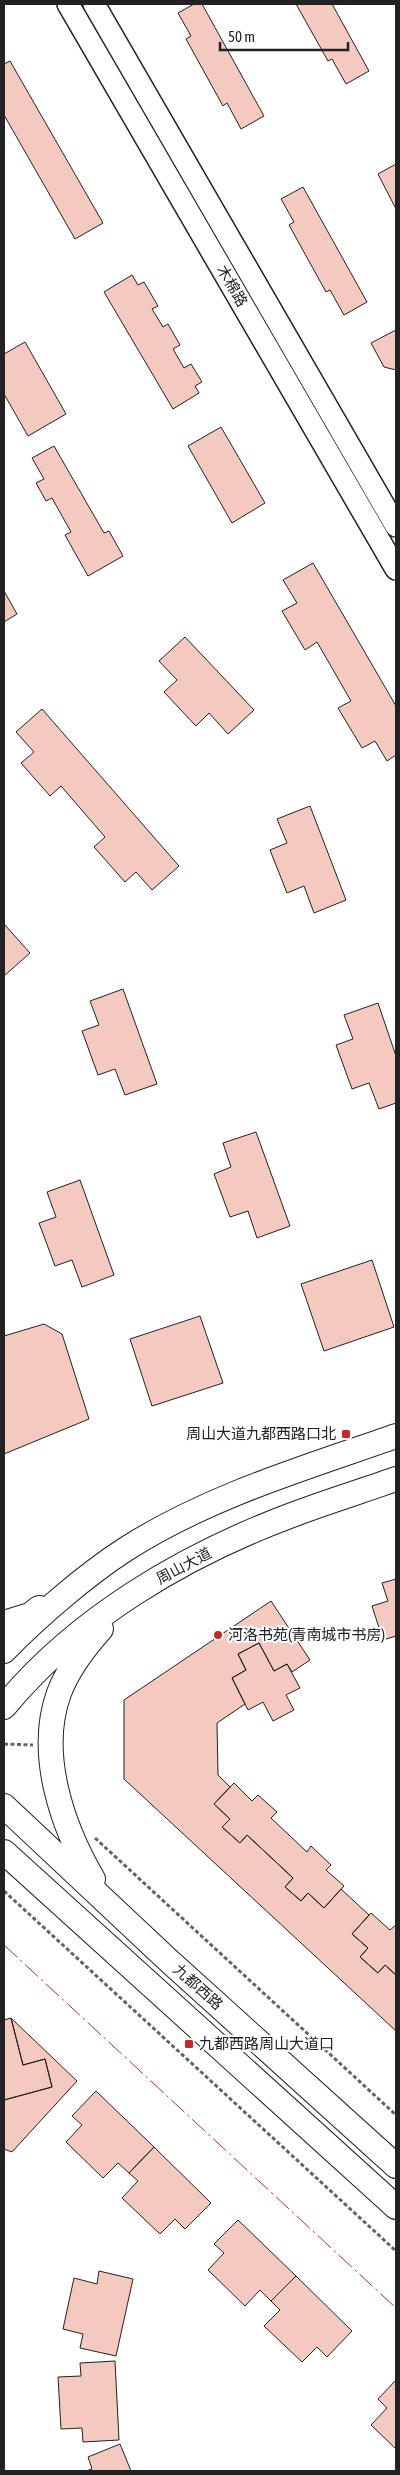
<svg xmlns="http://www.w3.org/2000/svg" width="400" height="2475" font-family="'Asap Condensed','Noto Sans SC',sans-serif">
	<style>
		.building { fill: #f3c9c0; stroke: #222 }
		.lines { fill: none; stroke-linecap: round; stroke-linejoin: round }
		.secondary-casing { stroke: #222; stroke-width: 24 }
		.primary-casing { stroke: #222; stroke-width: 26 }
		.path { stroke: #646464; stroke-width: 3; stroke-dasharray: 4 2.5; stroke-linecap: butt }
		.secondary { stroke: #fff; stroke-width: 21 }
		.primary { stroke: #fff; stroke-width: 24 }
		.power { stroke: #c62828; stroke-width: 1; stroke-dasharray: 18 4 2.5 4; stroke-linecap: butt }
		.poi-dot { fill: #c62828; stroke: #fff; stroke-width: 2 }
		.labels { text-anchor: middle; stroke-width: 4; stroke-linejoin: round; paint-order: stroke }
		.street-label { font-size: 15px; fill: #222; stroke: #fff }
		.poi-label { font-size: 15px; fill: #222; stroke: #fff; text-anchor: start }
	</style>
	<rect width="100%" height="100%" fill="#fff"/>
	<!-- building -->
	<path class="building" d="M194,4H202L264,116L241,129L227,103L223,106L186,39L191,36L178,13Z
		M296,4H332L369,71L346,84L332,59L328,61Z
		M10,61L103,223L75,239L4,115V64Z
		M396,164V209L378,174Z
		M303,187L367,302L344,315L330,290L326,292L289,225L294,222L281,199Z
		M132,275L138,285L144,282L158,306L152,309L163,327L168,324L180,345L173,349L184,368L191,364L202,382L195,386L199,393L173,409L104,292Z
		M396,330V370L384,367L371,343Z
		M25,342L66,414L28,436L4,394V354Z
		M221,427L265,503L232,523L188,446Z
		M54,446L104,533L109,531L123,556L88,576L65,535L71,532L52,498L46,501L36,483L44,479L32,458Z
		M313,563L396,706V755L387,761L375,741L362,748L338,708L351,701L317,642L305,650L282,611L297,603L283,580Z
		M4,591L17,614L4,622Z
		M185,637L254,710L228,734L209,713L196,726L164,692L177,680L159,661Z
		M42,709L179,866L152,890L136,872L125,882L94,847L105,837L61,786L50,796L21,763L34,752L16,732Z
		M310,806L346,900L314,913L304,886L287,893L270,850L287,843L277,819Z
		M4,924L30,953L4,976Z
		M123,989L157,1084L125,1095L115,1069L98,1075L82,1031L99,1025L90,1001Z
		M378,1003L396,1056V1103L379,1109L369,1083L352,1089L336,1045L353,1039L344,1015Z
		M256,1132L290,1226L257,1238L248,1211L230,1217L214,1174L231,1167L223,1143Z
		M80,1180L114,1275L82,1287L72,1260L55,1266L39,1223L56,1217L47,1192Z
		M372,1260L394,1327L324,1351L301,1284Z
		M200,1316L223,1383L152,1406L130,1339Z
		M44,1324L62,1334L89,1419L4,1454V1336Z
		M396,1579V1636L383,1640L372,1606L388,1601L382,1583Z
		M271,1601L310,1660L292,1672L287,1664L274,1671L259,1643L238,1654L246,1670L232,1678L245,1704L217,1723L218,1775L230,1787L214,1804L230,1819L222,1827L240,1843L247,1835L293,1878L285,1887L301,1901L308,1893L324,1908L341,1889L369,1915L352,1934L368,1948L360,1957L378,1973L385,1965L396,1975V2031L124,1779V1700Z
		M259,1643L274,1671L287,1664L300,1688L286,1695L294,1710L273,1721L263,1702L248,1710L232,1678L246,1670L238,1654Z
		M234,1783L252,1801L258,1795L277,1812L271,1818L307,1852L311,1846L331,1865L326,1870L344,1886L324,1908L308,1893L301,1901L285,1887L293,1878L247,1835L240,1843L222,1827L230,1819L214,1804Z
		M371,1913L390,1930L396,1925V1975L385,1965L378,1973L360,1957L368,1948L352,1934Z
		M11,2018L77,2081L12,2152L4,2149V2100L52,2087L45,2059L23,2065Z
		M11,2018L23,2065L45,2059L52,2087L4,2100V2020Z
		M96,2091L154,2147L129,2173L118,2163L103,2178L66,2142L82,2125L72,2116Z
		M154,2147L211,2203L185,2229L175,2219L160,2234L122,2198L138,2181L129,2173Z
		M238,2220L296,2276L271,2301L260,2290L245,2306L208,2270L224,2253L214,2244Z
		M99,2271L133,2279L116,2356L80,2348L83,2334L63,2329L74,2278L97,2284Z
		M296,2276L352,2331L327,2357L317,2347L302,2362L264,2326L280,2310L271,2301Z
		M115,2361L119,2440L83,2442L82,2428L61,2429L58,2377L81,2376L80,2363Z
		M396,2380V2449L371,2425L387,2408L378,2399Z
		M120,2444L131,2471H86L92,2469L88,2457Z"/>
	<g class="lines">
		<defs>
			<path id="secondary" d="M68,4L396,569
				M94,4L396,526"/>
			<path id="primary" d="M4,1623L30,1615L39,1608
				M4,1651C37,1617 87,1574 126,1549C209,1496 305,1468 396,1436
				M4,1707C77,1618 185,1555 292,1515C326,1502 362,1491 396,1479
				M4,1806L168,1960L396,2166
				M4,1852L396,2207
				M93,1879C62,1826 37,1753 59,1693C68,1669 84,1648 101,1629"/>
		</defs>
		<!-- secondary casing -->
		<use href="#secondary" class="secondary-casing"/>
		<!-- primary casing -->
		<use href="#primary" class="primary-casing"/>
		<!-- path -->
		<path class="path" d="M4,1744L33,1745
			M95,1838L396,2115
			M4,1891L396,2251"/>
		<!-- secondary -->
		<use href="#secondary" class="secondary"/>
		<!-- primary -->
		<use href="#primary" class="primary"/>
		<!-- power -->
		<path class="power" d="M4,1945L396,2308"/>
	</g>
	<!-- markers -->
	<g class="poi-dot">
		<rect x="341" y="1429" width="10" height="10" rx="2.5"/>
		<circle cx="218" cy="1635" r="5"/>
		<rect x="184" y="2039" width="10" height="10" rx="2.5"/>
	</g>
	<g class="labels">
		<!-- street labels -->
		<g class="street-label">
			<text transform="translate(232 286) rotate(60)" y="5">木棉路</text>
			<text transform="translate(184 1566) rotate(-28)" y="5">周山大道</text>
			<text transform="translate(198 1987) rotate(42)" y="5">九都西路</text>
		</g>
		<!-- poi labels -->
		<g class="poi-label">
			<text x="336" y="1439" text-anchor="end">周山大道九都西路口北</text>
			<text x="228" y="1640">河洛书苑(青南城市书房)</text>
			<text x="199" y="2049">九都西路周山大道口</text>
		</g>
	</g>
	<!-- border -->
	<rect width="400" height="2475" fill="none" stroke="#222222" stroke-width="10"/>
	<!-- scale -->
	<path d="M220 42v8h128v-8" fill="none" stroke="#222222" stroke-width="2.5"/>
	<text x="228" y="42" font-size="15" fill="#222222" stroke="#ffffff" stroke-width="4" paint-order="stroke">50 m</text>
</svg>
